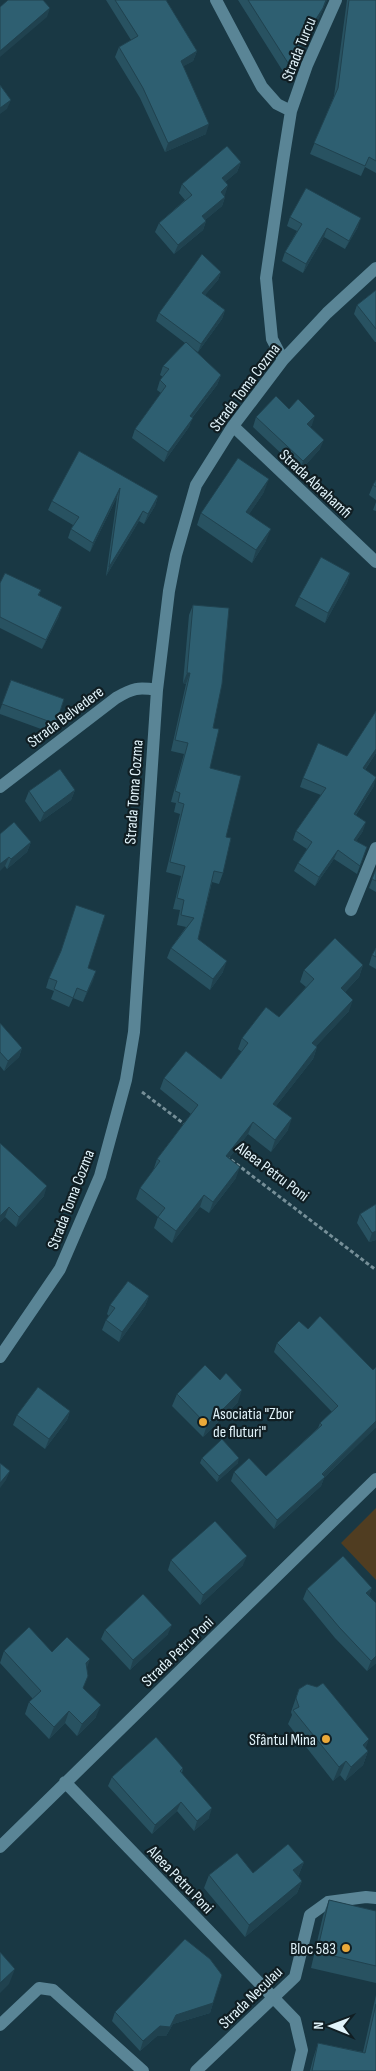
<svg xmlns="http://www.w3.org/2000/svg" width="376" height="2071" font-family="'Sofia Sans Condensed',sans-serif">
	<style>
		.green { fill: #503d21 }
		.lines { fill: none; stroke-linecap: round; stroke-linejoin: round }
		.path { stroke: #768f98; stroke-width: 3; stroke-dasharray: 4 2.5; stroke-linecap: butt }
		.minor { stroke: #5a8596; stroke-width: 12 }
		.wall { fill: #285261 }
		.shaded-wall { fill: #20424f }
		.building { fill: #2e5f71; stroke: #20424f }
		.poi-dot { fill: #eba939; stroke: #101e23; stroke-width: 2 }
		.labels { text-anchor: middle; stroke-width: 4.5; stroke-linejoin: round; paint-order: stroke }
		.street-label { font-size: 16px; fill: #e1f3fa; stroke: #101e23 }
		.poi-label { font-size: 16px; fill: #e1f3fa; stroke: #101e23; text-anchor: end }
	</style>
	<rect width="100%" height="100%" fill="#193844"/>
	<!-- green -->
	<path class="green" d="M376,1508V1580L341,1543Z"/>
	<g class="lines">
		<!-- path -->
		<path class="path" d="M142,1092L187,1126
			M226,1156L376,1270"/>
		<!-- minor -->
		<path class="minor" d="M216,0L262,87L277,104L291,111
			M283,360L272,339L266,278L283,161L291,111L307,65L336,0
			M233,426L376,562
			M0,787L116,698C133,688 138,687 157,690
			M351,910L376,848
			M0,1357L60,1269L100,1176L126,1080L134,1032L157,690L169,591L176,555L196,485L233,426L283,360L327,313L376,268
			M65,1782L295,2020L302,2050L297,2071
			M0,1847L376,1479
			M0,2025L39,1988L53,1990L143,2071
			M196,2071L295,1977L310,1915L328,1902L366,1897L376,1898"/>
	</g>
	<!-- wall -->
	<path class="wall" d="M106,0H166L197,51L193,61L183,66L206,134L165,152L140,98L115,57L119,47L131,40Z
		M238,0H327L319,18L284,73Z
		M347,0H376V173L365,167L361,176L310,154L334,96Z
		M241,162L237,172L225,182L228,185L224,195L225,197L222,206L205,220L206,221L203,230L174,254L155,232L159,223L185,200L179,193L182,184Z
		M290,217L358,227L345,249L324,237L303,273L282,261L285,252L297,231L287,226Z
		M221,272L218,280L205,295L225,310L222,319L198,352L192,348L221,375L217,385L192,418L189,427L164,462L132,438L135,429L161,393L157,390L160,380L163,377L160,375L163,366L185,343L156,321L159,313Z
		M376,290V342H375L354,314L357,305Z
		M289,409L312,425L310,427L320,449L300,471L253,427L256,417Z
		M79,451L158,496L155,506L144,524L139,521L106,576L117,497L90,552L68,538L71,529L73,525L48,510L52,501Z
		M376,480V500L369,495L373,485Z
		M264,492L249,514L266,541L252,563L197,525L201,513Z
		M376,502V511L373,510Z
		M350,573L347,583L325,623L295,606L299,597Z
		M0,583L41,590L39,595L59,616L42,649L0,628Z
		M193,605L213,728L210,768L226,837L223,873L219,884L212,882L198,939L223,972L210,990L167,958L171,948L186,927L177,925L180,910L173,909L181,876L166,872L180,814L174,812L176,803L171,802L184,754L171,751L186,684L183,683L189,615Z
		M11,680L64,699L52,733L0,714V710Z
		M376,711V753L365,770L374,786L356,815L363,831L356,841L367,847L357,874L334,859L315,886L294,871L298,863L307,849L293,840L296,831L321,795L300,787L303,778L347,756Z
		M75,790L71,800L40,822L25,801L29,791Z
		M0,834L31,842L27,852L7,869L5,866Z
		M376,869V892L369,888Z
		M376,948V969L369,965L372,955Z
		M363,965L359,977L345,992L349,1011L316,1046L317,1047L313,1059L276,1106L288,1130L271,1152L248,1134L229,1158L236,1178L209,1213L200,1207L172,1243L154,1228L158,1217L136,1199L140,1188L153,1171L157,1159L191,1114L160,1089L164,1078L221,1079L242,1052L238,1049L242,1038L279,1017L306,987L300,982L304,970Z
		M88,968L96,971L83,1002L73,998L69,1007L51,999L54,991L46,988L49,978Z
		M0,1023L22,1048L19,1057L4,1071L0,1066Z
		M0,1143L44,1196L16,1227L5,1217L0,1222Z
		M360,1214L376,1240L369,1242L357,1223Z
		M149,1296L145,1306L119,1342L102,1330L106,1320L109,1316L107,1314L110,1305Z
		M308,1329L373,1370L376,1367V1427L324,1478L321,1486L274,1529L231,1481L234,1472L266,1476L318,1428L320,1423L332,1412L274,1352L277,1343Z
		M220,1380L238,1402L203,1437L172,1406L177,1394Z
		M70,1411L67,1420L45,1449L13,1425L17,1415Z
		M202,1458L238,1463L217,1482L200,1463Z
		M171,1560L243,1565L200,1605L168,1570Z
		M372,1588L369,1595L376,1603V1663L367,1671L335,1638L303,1599L307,1589Z
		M105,1630L168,1634L130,1670L101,1639Z
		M4,1651L52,1652L87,1669L83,1688L96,1717L77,1736L65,1723L49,1739L25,1714L29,1702L33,1699L0,1663Z
		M299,1689L368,1751L363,1765L345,1781L340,1775L333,1781L288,1724L292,1715L291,1712Z
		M183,1768L182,1773L209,1818L194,1831L177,1811L152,1834L108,1786L112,1777Z
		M304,1862L299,1874L298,1876L302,1881L297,1893L245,1937L204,1888L209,1875L253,1873Z
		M329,1900L376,1911V1983L311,1968L323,1916Z
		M376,1995V2071H310L313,2059L318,2043L363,2052Z
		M213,2003L210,2013L173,2024L166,2036H157L140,2051L112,2021L115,2012Z"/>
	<!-- shaded-wall -->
	<path class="shaded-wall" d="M326,0H327L319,18L284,73L288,63Z
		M50,8L47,17L0,57V51Z
		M197,51L193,61L177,70L181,61Z
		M11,100L7,109L0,114V108Z
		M209,124L206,134L165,152L168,143Z
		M241,162L237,172L218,188L222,178Z
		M228,185L225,195L217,201L221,192Z
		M225,197L222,206L198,226L202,216Z
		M361,218L358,227L345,249L349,241Z
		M206,221L203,230L174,254L178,245Z
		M327,228L324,237L303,273L306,264Z
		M221,272L218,280L199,302L202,293Z
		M225,310L222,319L198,352L201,344Z
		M221,375L217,385L186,425L190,416Z
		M315,416L312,425L304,434L307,424Z
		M193,418L189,427L164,462L168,452Z
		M324,440L320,449L300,471L303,461Z
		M269,479L264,492L242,525L246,512Z
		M120,488L117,497L90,552L93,543Z
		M158,496L155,506L144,524L148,514Z
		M143,511L139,521L106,576L109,567Z
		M271,529L266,541L252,563L256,550Z
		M350,573L347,583L325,623L328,613Z
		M62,607L59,616L42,649L46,640Z
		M187,673H190L186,684L183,683Z
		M376,749V753L360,777L363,768Z
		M376,778L374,786L351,822L354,814Z
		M75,790L71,800L40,822L44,813Z
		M366,822L363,831L351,849L354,840Z
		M31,842L27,852L7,869L11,859Z
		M338,850L334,859L315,886L319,877Z
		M9,857L5,866L0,871V864Z
		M227,961L223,972L210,990L213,979Z
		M363,965L359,977L337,1000L341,988Z
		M96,971L93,981L83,1002L87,992Z
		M353,1000L349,1011L308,1055L312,1043Z
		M317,1047L313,1059L269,1115L273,1104Z
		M22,1048L19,1057L4,1071L8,1061Z
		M292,1118L288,1130L271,1152L275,1140Z
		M253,1122L248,1134L222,1167L226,1156Z
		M240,1167L236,1178L209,1213L213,1202Z
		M47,1186L44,1196L16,1227L19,1217Z
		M204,1195L200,1207L172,1243L176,1231Z
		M9,1207L5,1217L0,1222V1216Z
		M376,1231V1240L369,1242L372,1233Z
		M149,1296L145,1306L119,1342L122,1332Z
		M242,1390L238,1402L203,1437L207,1425Z
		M70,1411L67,1420L45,1449L49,1439Z
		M376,1421V1427L324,1478L321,1486L274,1529L277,1520Z
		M239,1458L238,1463L217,1482L219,1476Z
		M10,1471L6,1480L0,1488V1483Z
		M247,1556L243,1565L200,1605L203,1595Z
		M372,1588L368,1599L366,1593Z
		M172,1625L168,1634L130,1670L133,1660Z
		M376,1656V1663L367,1671L371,1661Z
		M90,1659L86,1671V1663Z
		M101,1705L96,1717L77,1736L82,1724Z
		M69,1711L65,1723L49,1739L54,1727Z
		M369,1739L364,1753L363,1745Z
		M368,1751L363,1765L345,1781L351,1767Z
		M346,1761L340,1775L333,1781L339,1767Z
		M181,1802L177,1811L152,1834L155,1825Z
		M212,1808L209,1818L194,1831L197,1821Z
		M304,1862L299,1874L289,1883L293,1870Z
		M302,1881L297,1893L245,1937L249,1925Z
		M15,1969L9,1984L0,1993V1983Z
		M213,2003L210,2013L173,2024L166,2036H157L140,2051L143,2041L160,2026L176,2015Z"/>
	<!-- building -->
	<path class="building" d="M8,0H43L50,8L0,51V7Z
		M115,0H166L197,51L181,61L209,124L168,143L143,88L119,47L138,36Z
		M248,0H326L323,8L288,63Z
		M349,0H376V161L369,157L365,166L314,143L338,88Z
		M0,85L11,100L0,108Z
		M227,146L241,162L222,178L228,185L221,192L225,197L202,216L206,221L178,245L159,223L192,195L182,184Z
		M306,188L361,218L349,241L327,228L306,264L285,252L302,224L290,217Z
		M202,254L221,272L202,293L225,310L201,344L159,313Z
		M376,290V329L357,305Z
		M186,342L221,375L190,416L193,418L168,452L135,429L166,386L160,380L169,369L163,366Z
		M276,396L289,409L298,399L315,416L307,424L324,440L303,461L256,417Z
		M79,451L158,496L148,514L143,511L109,567L120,488L93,543L71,529L79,517L52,501Z
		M238,458L269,479L246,512L271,529L256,550L201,513Z
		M376,480V487L373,485Z
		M321,557L350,573L328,613L299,597Z
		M5,573L41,590L38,595L62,607L46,640L0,617V583Z
		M193,605L229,608L222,684L213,728L219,729L210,768L241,776L226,837L231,838L223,873L214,871L198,939L227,961L213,979L171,948L194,918L181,915L184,900L177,898L185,866L170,862L184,804L178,802L180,793L175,791L188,743L175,740L190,673H187Z
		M11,680L64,699L56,724L2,704Z
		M376,711V749L363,768L376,777V778L354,814L366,822L354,840L367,847L360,866L338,850L319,877L298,863L312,842L296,831L326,788L303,778L318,743L347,756Z
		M60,769L75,790L44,813L29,791Z
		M14,822L31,842L11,859L9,857L0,864V834Z
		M376,869V881L372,879Z
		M76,905L105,915L88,968L96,971L87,992L77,988L73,998L54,989L57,981L49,978L61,951Z
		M335,938L363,965L341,988L353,1000L312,1043L317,1047L273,1104L292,1118L275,1140L253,1122L226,1156L240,1167L213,1202L204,1195L176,1231L158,1217L165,1208L140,1188L160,1161L157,1159L198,1105L164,1078L186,1051L221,1079L248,1043L242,1038L266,1007L279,1017L314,979L304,970Z
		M376,948V957L372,955Z
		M0,1023L22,1048L8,1061L0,1052Z
		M0,1143L47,1186L19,1217L9,1207L0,1216Z
		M376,1204V1231L372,1233L360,1214Z
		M128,1281L149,1296L122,1332L106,1320L115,1308L110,1305Z
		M320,1316L373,1370L376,1367V1421L322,1474L325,1477L277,1520L234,1472L249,1458L266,1476L322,1425L320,1423L338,1406L277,1343L299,1321L308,1329Z
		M205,1365L220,1380L226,1373L242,1390L207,1425L177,1394Z
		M38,1387L70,1411L49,1439L17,1415Z
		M222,1439L239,1458L219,1476L202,1458Z
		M0,1463L10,1471L0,1483Z
		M215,1521L247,1556L203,1595L171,1560Z
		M343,1556L372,1588L366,1593L376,1603V1656L371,1661L339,1627L307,1589Z
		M143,1594L172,1625L133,1660L105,1630Z
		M29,1627L52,1652L67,1637L90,1659L86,1663L88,1676L83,1688L101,1705L82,1724L69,1711L54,1727L29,1702L41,1691L4,1651Z
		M323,1683L369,1739L363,1745L368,1751L351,1767L346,1761L339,1767L293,1710L299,1707L296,1698L299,1689L307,1684L317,1687Z
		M156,1737L183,1768L180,1771L212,1808L197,1821L181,1802L155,1825L112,1777Z
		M288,1844L304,1862L293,1870L302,1881L249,1925L209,1875L237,1853L253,1873Z
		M329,1900L376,1911V1966L317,1952Z
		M185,1939L210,1959L222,1975L213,2003L176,2015L170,2027L160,2026L143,2041L115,2012Z
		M0,1952L15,1969L0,1983Z
		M376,2004V2071H312L318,2043L365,2053Z"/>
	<!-- markers -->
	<g class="poi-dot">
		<circle cx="203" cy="1422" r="5"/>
		<circle cx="326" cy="1739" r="5"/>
		<circle cx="346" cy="1948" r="5"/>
	</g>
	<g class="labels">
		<!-- street labels -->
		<g class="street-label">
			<text transform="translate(298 49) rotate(-68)" y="6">Strada Turcu</text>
			<text transform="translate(244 387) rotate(-53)" y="6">Strada Toma Cozma</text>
			<text transform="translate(316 483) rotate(43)" y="6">Strada Abrahamfi</text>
			<text transform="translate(65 716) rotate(-37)" y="6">Strada Belvedere</text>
			<text transform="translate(133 792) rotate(-86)" y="6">Strada Toma Cozma</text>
			<text transform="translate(273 1171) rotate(37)" y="6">Aleea Petru Poni</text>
			<text transform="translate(70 1199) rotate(-69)" y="6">Strada Toma Cozma</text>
			<text transform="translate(177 1651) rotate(-44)" y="6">Strada Petru Poni</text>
			<text transform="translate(181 1879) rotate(46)" y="6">Aleea Petru Poni</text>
			<text transform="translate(250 1997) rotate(-44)" y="6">Strada Neculau</text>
		</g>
		<!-- poi labels -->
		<g class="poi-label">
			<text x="213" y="1419" text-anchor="start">Asociatia "Zbor<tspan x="213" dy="18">de fluturi"</tspan></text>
			<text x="316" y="1745">Sfântul Mina</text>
			<text x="336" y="1954">Bloc 583</text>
		</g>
	</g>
	<!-- north arrow -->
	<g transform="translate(331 2026) rotate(271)" stroke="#101e23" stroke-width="4" paint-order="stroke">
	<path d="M0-4L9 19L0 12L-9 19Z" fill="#e1f3fa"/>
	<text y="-8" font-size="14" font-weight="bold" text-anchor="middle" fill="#e1f3fa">N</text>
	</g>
</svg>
